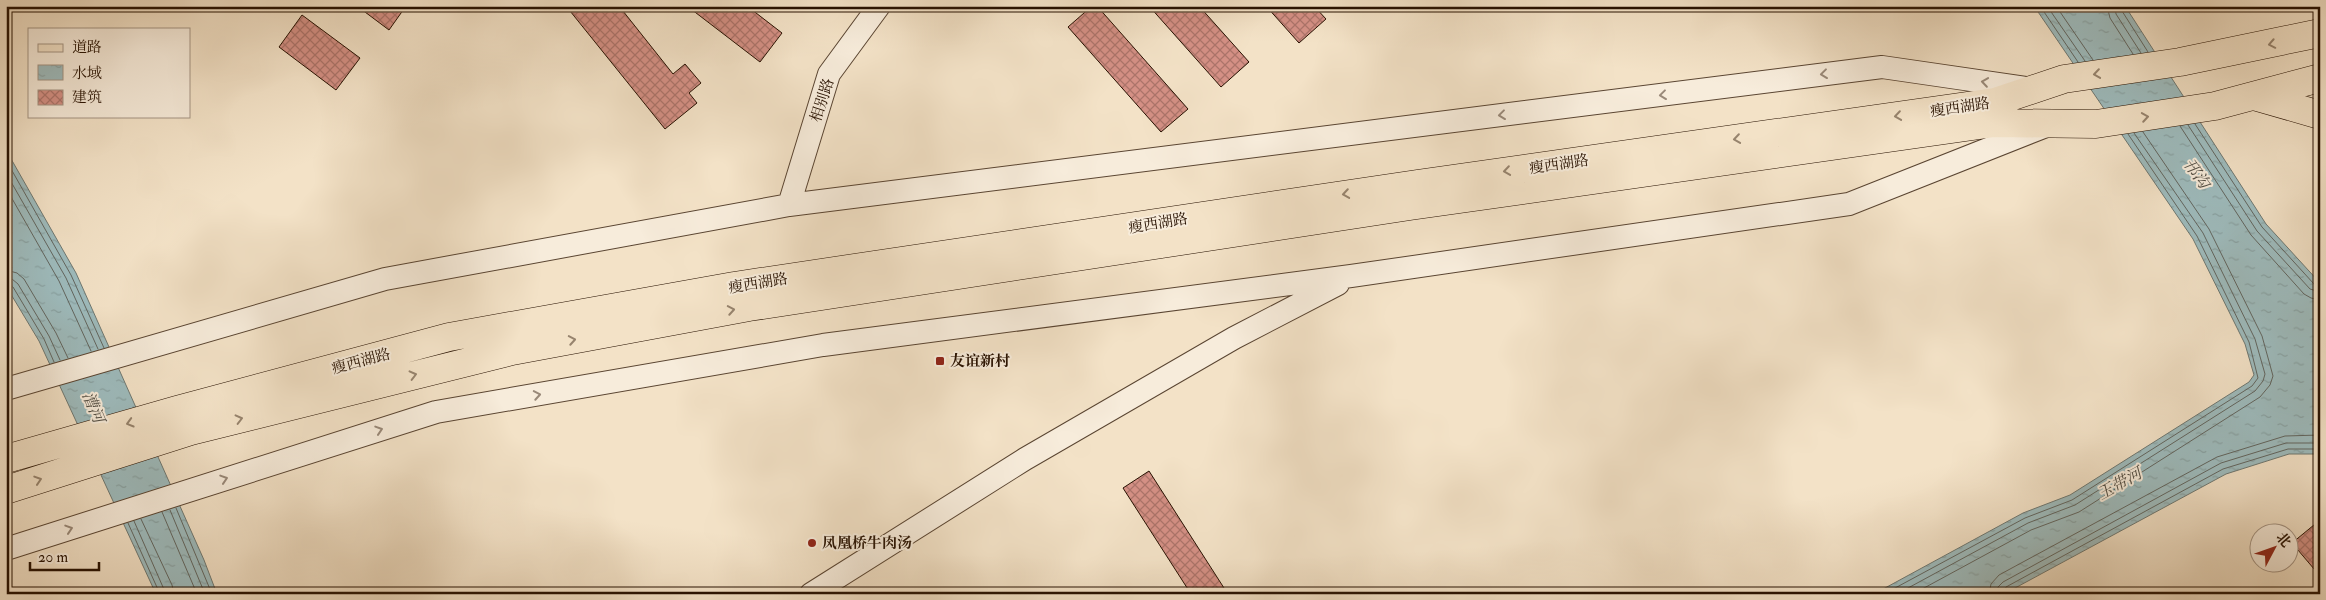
<svg xmlns="http://www.w3.org/2000/svg" width="2326" height="600" font-family="'IM FELL Double Pica','Noto Serif SC',serif">
	<style>
		.water { fill: url(#water-ripples); stroke: #6e7872 }
		.lines { fill: none; stroke-linecap: round; stroke-linejoin: round }
		.shore { stroke: #626660; stroke-width: 1 }
		.building { fill: url(#building-cross-hatch); stroke: #271101 }
		.minor-casing { stroke: #5a4532; stroke-width: 24 }
		.major-casing { stroke: #271101; stroke-width: 29 }
		.minor { stroke: #f7ecdb; stroke-width: 22 }
		.major { stroke: #f3e2c7; stroke-width: 28 }
		.oneway { stroke: #97846e }
		.oneway2 { stroke: #998979 }
		.poi-dot { fill: #8f2418; stroke: #f7ecdb; stroke-width: 2 }
		.labels { text-anchor: middle; stroke-width: 4; stroke-linejoin: round; paint-order: stroke }
		.street-label { font-size: 15px; fill: #271101; stroke: #f7ecdb }
		.poi-label { font-size: 15px; font-weight: bold; fill: #271101; stroke: #f7ecdb; text-anchor: start }
		.water-label { font-size: 16px; font-style: italic; fill: #514d43; stroke: #f7ecdb }
	</style>
	<defs>
		<pattern id="water-ripples" width="26" height="14" patternUnits="userSpaceOnUse" patternTransform="scale(1.25)"><rect width="26" height="14" fill="#9ebcbe"/><path d="M2 4q2-2 4 0t4 0M15 11q2-2 4 0t4 0" fill="none" stroke="#88a1a2"/></pattern>
		<pattern id="building-cross-hatch" width="8" height="8" patternUnits="userSpaceOnUse" patternTransform="scale(1.25)"><rect width="8" height="8" fill="#d49085"/><path d="M0 0l8 8M0 8l8-8" fill="none" stroke="#ac746a"/></pattern>
	</defs>
	<rect width="100%" height="100%" fill="#f3e2c7"/>
	<filter id="stains"><feTurbulence type="fractalNoise" baseFrequency=".004" numOctaves="4"/><feColorMatrix values="0 0 0 0 .2 0 0 0 0 .09 0 0 0 0 .02 0 0 0 .5 -.17"/></filter>
	<radialGradient id="worn" r=".72"><stop offset=".6" stop-color="#630" stop-opacity="0"/><stop offset="1" stop-color="#630" stop-opacity=".3"/></radialGradient>
	<!-- water -->
	<path class="water" d="M2034,6H2125L2266,224L2320,283V454H2289L2226,474L2004,594H1874L2023,513L2070,495L2249,382L2254,375L2245,344L2193,239Z
		M6,150L76,273L204,560L217,594H156L39,341L6,286Z"/>
	<g class="lines">
		<!-- shore -->
		<path class="shore" d="M2040,6L2078,62
			M2047,6L2085,61
			M2056,6L2093,60
			M2107,6L2110,18L2133,54
			M2115,6L2116,14L2141,53
			M2121,6L2122,11L2148,52
			M2195,124L2262,227L2314,284L2320,286
			M2188,125L2257,231L2310,289L2320,292
			M2180,126L2251,235L2304,294L2311,298L2320,300
			M6,160L71,275L104,348
			M6,173L66,278L98,349
			M6,188L59,281L91,351
			M6,270L17,273L24,279L56,333L68,358
			M6,278L12,279L18,284L49,336L60,360
			M6,284L13,287L44,339L54,362
			M176,508L212,594
			M170,510L205,594
			M162,512L197,594
			M141,519L172,585L174,594
			M134,521L166,594
			M128,523L160,594
			M1884,594L2025,518L2072,500L2252,386L2258,378L2249,342L2197,236L2128,134
			M1897,594L2028,523L2075,505L2255,391L2263,381L2265,374L2255,339L2203,233L2134,133
			M1913,594L2031,530L2079,512L2260,397L2270,385L2273,376L2262,336L2209,229L2143,132
			M1989,594L1991,584L1999,575L2217,457L2285,436L2320,435
			M1997,594L1998,587L2003,582L2221,463L2286,443H2320
			M2003,594L2006,587L2223,469L2288,449H2320"/>
	</g>
	<!-- building -->
	<path class="building" d="M357,6H406L389,30Z
		M566,6H619L673,74L685,64L701,83L689,93L697,103L665,129Z
		M687,6H747L782,33L760,62Z
		M1092,6H1097L1188,109L1161,132L1068,27Z
		M1149,6H1199L1249,62L1221,87Z
		M1266,6H1314L1326,19L1299,43Z
		M302,15L360,58L336,90L279,47Z
		M1149,471L1224,588L1215,594H1191L1123,488Z
		M2320,520V576L2292,543Z"/>
	<g class="lines">
		<defs>
			<path id="minor" d="M789,205L829,74L879,6
				M6,389L385,279L789,205L1882,67L2033,89
				M6,549L436,412L823,345L1351,276L1849,204L2046,126
				M811,594L1025,459L1234,338L1338,284"/>
			<path id="major" d="M2254,96L2320,115
				M6,459L177,410L449,337L734,286L1417,184L1995,102L2064,79L2180,62L2320,33
				M6,490L191,431L512,351L749,307L1410,206L1994,123L2096,124L2215,106L2320,78"/>
		</defs>
		<!-- minor casing -->
		<use href="#minor" class="minor-casing"/>
		<!-- major casing -->
		<use href="#major" class="major-casing"/>
		<!-- minor -->
		<use href="#minor" class="minor"/>
		<!-- major -->
		<use href="#major" class="major"/>
	</g>
	<!-- one-way arrows -->
	<defs><path id="oneway-chevron" d="M-2-3.5L2.5 0L-2 3.5" fill="none" stroke-width="1.6" stroke-linecap="round" stroke-linejoin="round" transform="scale(1.25)"/></defs>
	<g class="oneway">
		<use href="#oneway-chevron" transform="translate(2272 44) rotate(169)"/>
		<use href="#oneway-chevron" transform="translate(2097 74) rotate(172)"/>
		<use href="#oneway-chevron" transform="translate(1898 116) rotate(172)"/>
		<use href="#oneway-chevron" transform="translate(2145 117) rotate(-9)"/>
		<use href="#oneway-chevron" transform="translate(1737 139) rotate(172)"/>
		<use href="#oneway-chevron" transform="translate(1507 171) rotate(172)"/>
		<use href="#oneway-chevron" transform="translate(1346 194) rotate(171)"/>
		<use href="#oneway-chevron" transform="translate(731 310) rotate(-10)"/>
		<use href="#oneway-chevron" transform="translate(572 340) rotate(-10)"/>
		<use href="#oneway-chevron" transform="translate(413 375) rotate(-14)"/>
		<use href="#oneway-chevron" transform="translate(239 419) rotate(-14)"/>
		<use href="#oneway-chevron" transform="translate(130 423) rotate(164)"/>
		<use href="#oneway-chevron" transform="translate(38 480) rotate(-18)"/>
	</g>
	<g class="oneway2">
		<use href="#oneway-chevron" transform="translate(1824 74) rotate(173)"/>
		<use href="#oneway-chevron" transform="translate(1985 82) rotate(-172)"/>
		<use href="#oneway-chevron" transform="translate(1663 95) rotate(173)"/>
		<use href="#oneway-chevron" transform="translate(1502 115) rotate(173)"/>
		<use href="#oneway-chevron" transform="translate(537 395) rotate(-10)"/>
		<use href="#oneway-chevron" transform="translate(379 430) rotate(-18)"/>
		<use href="#oneway-chevron" transform="translate(224 479) rotate(-18)"/>
		<use href="#oneway-chevron" transform="translate(69 529) rotate(-18)"/>
	</g>
	<!-- markers -->
	<g class="poi-dot">
		<rect x="935" y="356" width="10" height="10" rx="2.5"/>
		<circle cx="812" cy="543" r="5"/>
	</g>
	<g class="labels">
		<!-- street labels -->
		<g class="street-label">
			<text transform="translate(822 100) rotate(-72)" y="5">相别路</text>
			<text transform="translate(1960 107) rotate(-8)" y="5">瘦西湖路</text>
			<text transform="translate(1559 164) rotate(-8)" y="5">瘦西湖路</text>
			<text transform="translate(1158 223) rotate(-9)" y="5">瘦西湖路</text>
			<text transform="translate(758 283) rotate(-9)" y="5">瘦西湖路</text>
			<text transform="translate(361 361) rotate(-15)" y="5">瘦西湖路</text>
		</g>
		<!-- poi labels -->
		<g class="poi-label">
			<text x="950" y="366">友谊新村</text>
			<text x="822" y="548">凤凰桥牛肉汤</text>
		</g>
		<!-- water labels -->
		<g class="water-label">
			<text transform="translate(2197 173) rotate(54)" y="6">邗沟</text>
			<text transform="translate(94 407) rotate(67)" y="6">漕河</text>
			<text transform="translate(2119 483) rotate(-29)" y="6">玉带河</text>
		</g>
	</g>
	<!-- margin -->
	<rect width="2326" height="600" fill="none" stroke="#f3e2c7" stroke-width="25"/>
	<rect x="8" y="8" width="2311" height="585" fill="none" stroke="#271101" stroke-width="2.5"/>
	<rect x="12" y="12" width="2301" height="575" fill="none" stroke="#271101"/>
	<!-- legend -->
	<rect x="28" y="28" width="162" height="90" fill="#f7ecdb" stroke="#a49484"/>
	<rect x="38" y="44" width="25" height="8" fill="#f3e2c7" stroke="#a49484"/>
	<text x="72" y="52" font-size="15" fill="#271101">道路</text>
	<rect x="38" y="65" width="25" height="15" fill="url(#water-ripples)" stroke="#a49484"/>
	<text x="72" y="78" font-size="15" fill="#271101">水域</text>
	<rect x="38" y="90" width="25" height="15" fill="url(#building-cross-hatch)" stroke="#a49484"/>
	<text x="72" y="102" font-size="15" fill="#271101">建筑</text>
	<!-- north arrow -->
	<g transform="translate(2274 548) rotate(49)"><circle r="24" fill="#f7ecdb" stroke="#a49484"/>
	<path d="M0-4L9 19L0 12L-9 19Z" fill="#8f2418"/>
	<text y="-8" font-size="14" font-weight="bold" text-anchor="middle" fill="#271101">北</text>
	</g>
	<!-- scale -->
	<path d="M30 562v8h69v-8" fill="none" stroke="#271101" stroke-width="2.5"/>
	<text x="38" y="562" font-size="15" fill="#271101" stroke="#f7ecdb" stroke-width="4" paint-order="stroke">20 m</text>
	<rect width="100%" height="100%" filter="url(#stains)"/>
	<rect width="100%" height="100%" fill="url(#worn)"/>
</svg>
